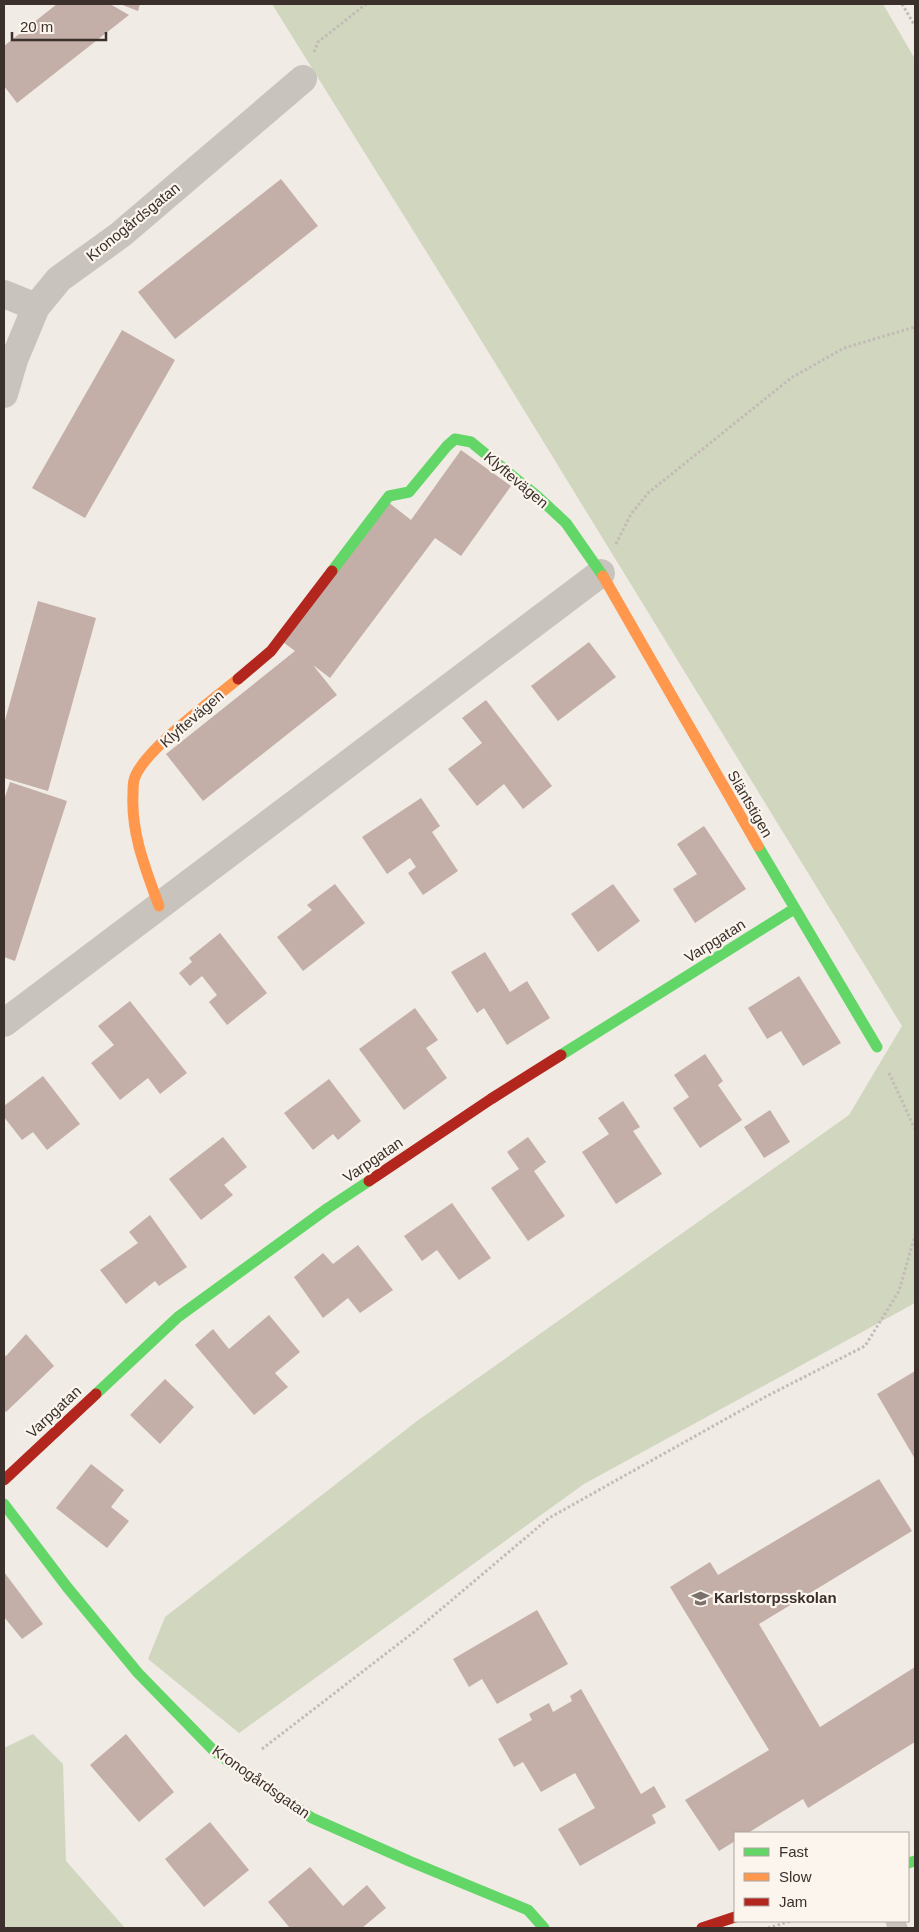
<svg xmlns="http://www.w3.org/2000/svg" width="919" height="1932" font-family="Helvetica,sans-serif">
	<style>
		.green { fill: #d1d6bf }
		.building { fill: #c3afa7 }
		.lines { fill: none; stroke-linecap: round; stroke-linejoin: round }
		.path { stroke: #c2bbb6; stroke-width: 3; stroke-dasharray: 2.5 2.5; stroke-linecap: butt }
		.lane { stroke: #c9c3be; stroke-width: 19 }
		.street { stroke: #c9c3be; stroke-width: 28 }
		.fast { stroke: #63d668; stroke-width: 11 }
		.slow { stroke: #ff974d; stroke-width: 11 }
		.jam { stroke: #b3261e; stroke-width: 11 }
		.labels { text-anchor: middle; stroke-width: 4.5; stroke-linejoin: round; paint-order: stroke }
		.street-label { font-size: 15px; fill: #3b302b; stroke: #fbf5ee }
		.poi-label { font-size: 15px; font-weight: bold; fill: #3b302b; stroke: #fbf5ee; text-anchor: start }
	</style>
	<rect width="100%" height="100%" fill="#f0ebe5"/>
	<!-- green -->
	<path class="green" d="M272,4H883L915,59V1303L584,1484L239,1733L148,1659L165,1617L417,1421L849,1115L902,1026L457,301Z
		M33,1734L63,1764L66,1861L125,1928H4V1748Z"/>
	<!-- building -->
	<path class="building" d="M57,4H110L129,15L17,103L4,86V46Z
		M120,4H140L138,11Z
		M281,179L318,226L175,339L138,292Z
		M122,330L175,360L85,518L32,488Z
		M461,450L511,486L461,556L435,538L330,678L313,665L337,695L203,801L166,754L295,651L283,642L388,502L411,520Z
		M38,601L96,618L48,791L4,778V724Z
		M589,642L616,677L558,721L531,686Z
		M486,700L552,786L523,809L504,784L477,806L448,769L482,743L462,718Z
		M10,782L67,801L15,961L4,957V800Z
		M421,798L440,826L432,832L458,871L423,895L408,873L416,867L410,858L387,874L362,837Z
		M704,826L746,889L695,923L673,889L697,874L677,844Z
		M335,884L365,923L303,971L277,937L312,910L307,905Z
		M613,884L640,921L598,952L571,914Z
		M220,933L267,993L227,1025L209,1002L217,995L202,976L190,986L179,973L192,962L189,958Z
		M485,952L510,992L527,981L550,1018L507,1045L484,1008L477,1013L451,972Z
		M799,976L841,1043L803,1066L781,1031L767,1039L748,1008Z
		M130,1001L187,1073L160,1094L148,1078L120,1100L91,1063L114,1045L98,1026Z
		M415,1008L438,1040L426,1048L447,1078L404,1110L359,1049Z
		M705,1054L723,1081L718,1085L742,1120L700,1148L673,1108L689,1097L674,1075Z
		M43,1076L80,1124L47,1150L33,1132L22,1140L4,1117V1106Z
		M329,1079L361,1121L338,1140L333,1134L313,1150L284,1113Z
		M623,1101L640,1127L633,1131L662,1174L616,1204L582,1152L609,1134L598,1118Z
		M770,1110L790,1142L764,1158L744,1127Z
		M223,1137L247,1167L224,1185L233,1195L201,1220L169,1179Z
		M528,1137L546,1162L534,1171L565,1216L528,1241L491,1188L519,1169L507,1152Z
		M452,1203L491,1258L459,1280L437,1250L422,1261L404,1236Z
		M150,1215L187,1267L159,1286L155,1281L126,1304L100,1270L138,1243L129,1232Z
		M358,1245L393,1290L360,1313L348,1298L323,1318L294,1277L323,1253L333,1264Z
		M269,1315L300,1352L275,1373L288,1387L254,1415L195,1345L213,1329L229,1349Z
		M26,1334L54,1366L6,1412L4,1409V1355L6,1356Z
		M915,1371V1459L877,1394Z
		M165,1379L194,1407L160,1444L130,1415Z
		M91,1464L124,1490L111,1507L129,1521L107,1548L56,1508Z
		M879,1479L912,1531L759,1624L820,1727L915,1667V1742L808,1808L803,1799L748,1833H735V1841L719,1851L685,1800L769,1750L670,1587L710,1562L718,1575Z
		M4,1572L43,1624L22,1639L4,1617Z
		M537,1610L568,1664L497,1704L482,1679L469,1687L453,1659Z
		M581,1689L641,1794L654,1786L666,1807L652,1815L656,1823L580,1866L558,1829L595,1808L575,1773L541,1792L523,1762L514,1767L498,1739L532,1720L529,1714L549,1703L553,1712L572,1701L570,1696Z
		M126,1734L174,1792L139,1822L90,1765Z
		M210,1822L249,1870L204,1907L165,1859Z
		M310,1867L343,1906L367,1885L386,1908L362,1928H290L268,1902Z"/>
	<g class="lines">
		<!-- path -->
		<path class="path" d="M902,4L915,26
			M314,52L318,42L366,4
			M616,544L631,514L648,493L791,378L844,348L915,327
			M889,1073L915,1129
			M262,1749L414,1632L549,1518L765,1397L865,1346L899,1291L915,1235
			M768,1928L791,1921"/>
		<!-- lane -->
		<path class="lane" d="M895,1921L898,1928"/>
		<!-- street -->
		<path class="street" d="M4,294L36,307
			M4,394L14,360L36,307L59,279L120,235L303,79
			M4,1023L601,573"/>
		<!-- fast -->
		<path class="fast" d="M332,571L389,496L409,492L447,446L455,439L471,442L537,496L566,523L603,576
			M758,846L877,1047
			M561,1055L794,909
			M96,1394L178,1317L328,1208L369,1181
			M4,1504L67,1587L138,1673L215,1752L312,1818L409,1861L528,1910L544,1928
			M908,1863L915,1861"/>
		<!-- slow -->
		<path class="slow" d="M603,576L758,846
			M159,906C146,870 131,834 133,795C133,790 133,784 134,780C141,752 214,699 238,679"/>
		<!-- jam -->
		<path class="jam" d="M238,679L271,651L332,571
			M369,1181L491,1099L561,1055
			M4,1480L96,1394
			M702,1928L735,1917"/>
	</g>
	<!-- icons -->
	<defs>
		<symbol id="school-bare" viewBox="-9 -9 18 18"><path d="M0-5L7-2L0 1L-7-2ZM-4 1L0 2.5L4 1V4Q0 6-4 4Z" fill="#7a716c" stroke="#fbf5ee" stroke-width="2.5" paint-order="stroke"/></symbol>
	</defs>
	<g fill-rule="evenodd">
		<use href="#school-bare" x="688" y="1586" width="25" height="25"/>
	</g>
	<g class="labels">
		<!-- street labels -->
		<g class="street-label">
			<text transform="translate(133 222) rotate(-39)" y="5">Kronogårdsgatan</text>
			<text transform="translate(516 480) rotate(40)" y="5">Klyftevägen</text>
			<text transform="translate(192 719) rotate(-41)" y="5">Klyftevägen</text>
			<text transform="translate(750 804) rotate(60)" y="5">Släntstigen</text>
			<text transform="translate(715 941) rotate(-32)" y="5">Varpgatan</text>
			<text transform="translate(373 1160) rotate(-34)" y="5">Varpgatan</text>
			<text transform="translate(54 1412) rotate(-43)" y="5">Varpgatan</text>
			<text transform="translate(261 1782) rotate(35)" y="5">Kronogårdsgatan</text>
		</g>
		<!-- poi labels -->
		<g class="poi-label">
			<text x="714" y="1603">Karlstorpsskolan</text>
		</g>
	</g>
	<!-- border -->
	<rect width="919" height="1932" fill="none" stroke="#3b302b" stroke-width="10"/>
	<!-- legend -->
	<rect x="734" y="1832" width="175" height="90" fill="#fbf5ee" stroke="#aea6a0"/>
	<rect x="744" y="1848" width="25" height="8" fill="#63d668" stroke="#aea6a0"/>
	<text x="779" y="1857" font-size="15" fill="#3b302b">Fast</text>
	<rect x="744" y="1873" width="25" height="8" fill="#ff974d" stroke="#aea6a0"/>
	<text x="779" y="1882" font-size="15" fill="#3b302b">Slow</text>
	<rect x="744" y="1898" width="25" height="8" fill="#b3261e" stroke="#aea6a0"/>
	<text x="779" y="1907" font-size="15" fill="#3b302b">Jam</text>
	<!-- scale -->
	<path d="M12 32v8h94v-8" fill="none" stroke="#3b302b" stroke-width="2.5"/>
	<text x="20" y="32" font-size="15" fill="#3b302b" stroke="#fbf5ee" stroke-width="4" paint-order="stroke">20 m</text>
</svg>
